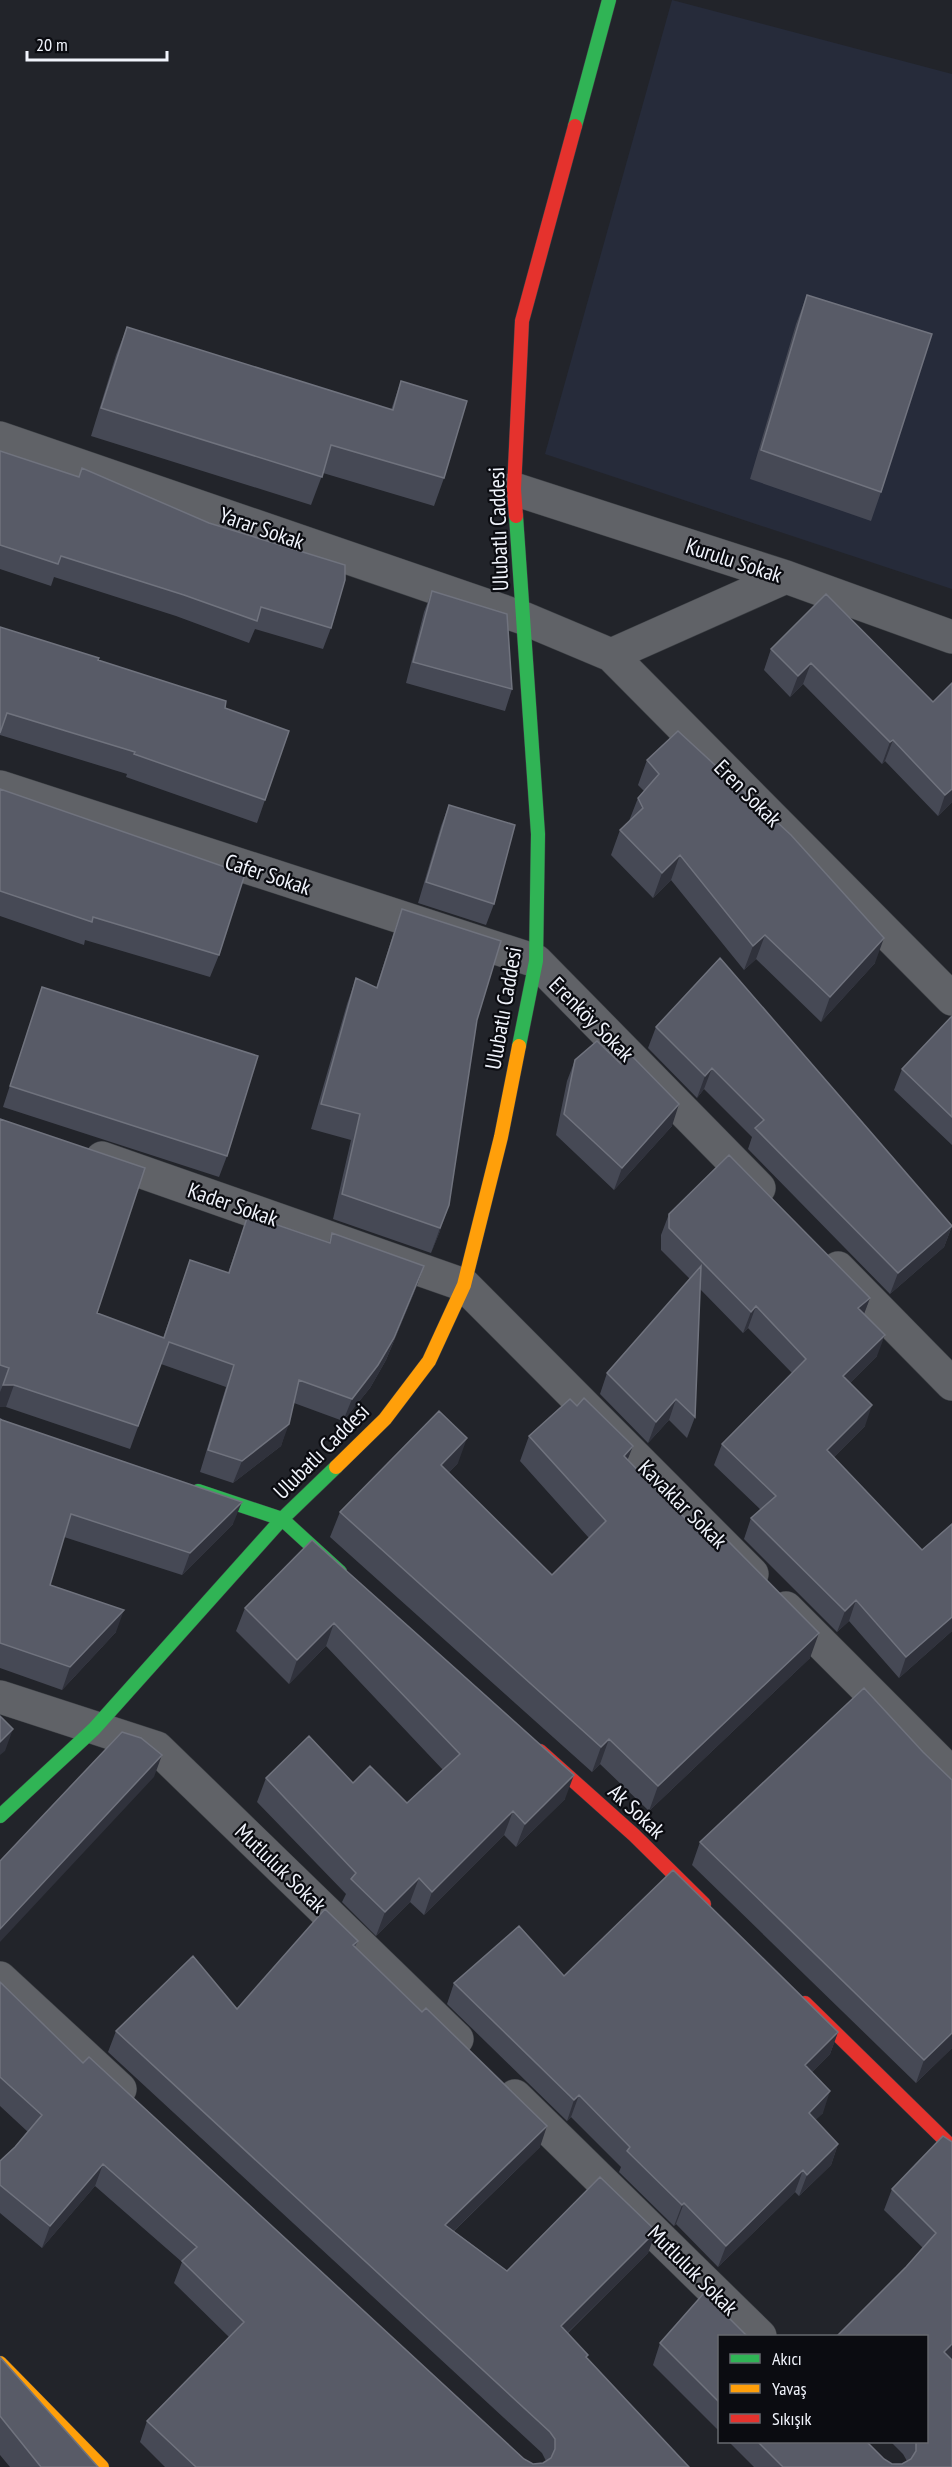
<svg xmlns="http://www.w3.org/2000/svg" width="952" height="2467" font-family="'PT Sans Narrow',sans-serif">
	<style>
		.built { fill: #262b3a }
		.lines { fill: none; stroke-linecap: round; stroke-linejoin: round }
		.street-casing { stroke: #3d4045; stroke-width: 34 }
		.fast-casing { stroke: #3d4045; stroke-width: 15 }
		.slow-casing { stroke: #3d4045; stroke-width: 15 }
		.jam-casing { stroke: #3d4045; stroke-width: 15 }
		.street { stroke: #606267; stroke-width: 33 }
		.fast { stroke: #30b455; stroke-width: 14 }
		.slow { stroke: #ff9f0a; stroke-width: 14 }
		.jam { stroke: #e5322d; stroke-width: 14 }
		.wall { fill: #464955 }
		.shaded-wall { fill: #30323c }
		.building { fill: #585b67; stroke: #70737e; stroke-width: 1.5 }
		.labels { text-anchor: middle; stroke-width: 4.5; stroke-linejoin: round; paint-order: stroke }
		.street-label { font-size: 22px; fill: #f1f4fc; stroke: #0b0c11 }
	</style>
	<rect width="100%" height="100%" fill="#22242a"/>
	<!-- built -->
	<path class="built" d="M672,0L952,74V589L545,454Z"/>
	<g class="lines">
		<defs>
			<path id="street" d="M0,438L523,618L611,655L952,999
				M514,489L786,577L952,637
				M611,655L786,577
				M0,787L536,961L759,1188
				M102,1158L464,1285L752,1574
				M838,1268L952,1384
				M786,1608L952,1774
				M0,1697L157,1748L457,2039
				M0,1978L120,2089
				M515,2096L760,2336"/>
			<path id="fast" d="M575,126L609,0
				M516,516L538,834L536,961L519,1046
				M198,1491L282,1519L340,1572
				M0,1816L94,1729L282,1519L336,1467"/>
			<path id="slow" d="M336,1467L385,1419L429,1361L464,1285L501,1137L519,1046
				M0,2363L102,2467"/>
			<path id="jam" d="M516,516L514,489L522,321L575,126
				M540,1751L634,1835L704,1904
				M805,2003L952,2147"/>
		</defs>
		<!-- street casing -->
		<use href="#street" class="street-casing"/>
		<!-- fast casing -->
		<use href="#fast" class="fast-casing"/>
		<!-- slow casing -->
		<use href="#slow" class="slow-casing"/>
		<!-- jam casing -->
		<use href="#jam" class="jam-casing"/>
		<!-- street -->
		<use href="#street" class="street"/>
		<!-- fast -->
		<use href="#fast" class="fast"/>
		<!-- slow -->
		<use href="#slow" class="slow"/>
		<!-- jam -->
		<use href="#jam" class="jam"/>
	</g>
	<!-- wall -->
	<path class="wall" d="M807,295L881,492L871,521L750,479L796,324Z
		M127,327L391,410L401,381L444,478L434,506L323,473L311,505L91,436L116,355Z
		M0,451L331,628L323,649L255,629L249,643L176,616L54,577L51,586L0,569Z
		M432,591L512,689L505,711L406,683L424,612Z
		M0,627L98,660L225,708L289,731L257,823L126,777L127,774L0,735Z
		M771,649L933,702L952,683V802L938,816L885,761L882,764L803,684L790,697L764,670Z
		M647,760L875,963L821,1022L756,959L744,970L671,880L653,898L611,855L620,830L629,821L638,798L644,791L638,785Z
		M0,789L219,955L210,977L85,940L84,945L0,916Z
		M449,805L494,904L486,925L418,903L441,826Z
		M402,909L477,1020L440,1231L431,1253L333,1219L351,1140L311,1129L347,1004L356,978L376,988L393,935Z
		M42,987L227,1156L219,1177L3,1107Z
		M952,1016V1145L894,1090L902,1069Z
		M656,1027L952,1226L944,1247L890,1294L748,1149L752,1137L704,1089L697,1098L648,1048Z
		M575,1060L672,1126L614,1190L556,1135L567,1081Z
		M0,1119L97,1313L163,1338L190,1260L228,1273L248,1215L329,1242L332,1233L424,1266L416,1288L386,1360L370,1388L343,1421L294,1403L281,1446L233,1483L200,1472L226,1387L161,1364L130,1449L6,1407H0Z
		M669,1214L870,1298L864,1314L877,1356L850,1383L865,1426L834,1457L952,1631L899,1678L849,1621L837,1632L744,1539L751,1518L761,1510L714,1465L722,1444L792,1373L748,1328L743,1333L700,1289L695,1417L687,1438L669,1420L648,1443L600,1394L607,1373L690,1279L661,1250V1235Z
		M577,1406L633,1446L627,1460L810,1658L649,1811L600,1764L592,1772L330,1537L340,1512L458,1463L448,1473L552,1575L589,1538L520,1461L529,1436Z
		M0,1419L2,1420L233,1524L182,1575L64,1537L50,1585L116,1632L62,1690L0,1668Z
		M312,1540L565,1799L516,1847L504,1835L424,1915L410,1902L376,1936L342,1902L346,1894L257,1802L266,1778L407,1803L443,1770L326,1646L289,1684L236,1631L245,1608Z
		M923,1752L952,1780V2048L916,2083L692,1865L700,1842Z
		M358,1941L355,1947L540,2147L454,2231L507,2271L656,2231L648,2253L568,2333L587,2358L689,2467H165L140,2442L147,2421L229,2337L174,2283L182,2262L95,2186L42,2248L0,2213V2161L15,2147L28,2132L0,2106V1982L83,2063L524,2459L533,2464L543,2463L546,2461L542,2453L108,2052L116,2031L237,2009Z
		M564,1976L838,2032L830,2054L812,2072L823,2113L815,2120L838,2144L831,2165L799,2196L795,2192L718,2267L676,2224L674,2226L619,2172L621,2167L571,2117L567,2121L447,2004L454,1983Z
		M952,2142V2358L951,2359L952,2467H754L729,2442H867L884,2459L892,2464H902L907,2461L903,2454L891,2442H927L906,2267L923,2248L884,2210L892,2189Z
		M720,2337V2432L653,2365L660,2343Z
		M0,2357L98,2467H10L0,2455Z"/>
	<!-- shaded-wall -->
	<path class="shaded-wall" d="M811,663L803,684L790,697L798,676Z
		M893,740L885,761L882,764L890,742Z
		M952,789V802L938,816L945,795Z
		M680,855L671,880L653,898L662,873Z
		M765,935L756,959L744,970L753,946Z
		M884,938L875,963L821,1022L830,997Z
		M712,1068L704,1089L697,1098L705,1076Z
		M679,1104L672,1126L614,1190L622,1168Z
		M449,1205L440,1231L431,1253L440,1228Z
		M952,1226L944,1247L890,1294L898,1273Z
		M424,1266L416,1288L386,1360L370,1388L343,1421L352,1399Z
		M870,1298L862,1319L858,1308Z
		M756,1306L748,1328L743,1333L751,1312Z
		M885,1335L877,1356L836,1397L843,1376Z
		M3,1385H14L6,1407H0V1392Z
		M676,1399L669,1420L648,1443L656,1422Z
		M872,1405L865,1426L820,1471L827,1450Z
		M289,1424L281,1446L233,1483L242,1461Z
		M467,1438L458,1463L431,1490L441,1465Z
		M633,1446L623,1471L624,1456Z
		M242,1502L233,1524L182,1575L190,1553Z
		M856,1600L849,1621L837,1632L845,1611Z
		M124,1610L116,1632L62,1690L70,1667Z
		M952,1617V1631L899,1678L906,1657Z
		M334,1623L326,1646L289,1684L297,1660Z
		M819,1633L810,1658L649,1811L658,1786Z
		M13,1729L5,1751L0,1755V1742Z
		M609,1739L600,1764L592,1772L601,1747Z
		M162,1755L154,1777L0,1942V1929Z
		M574,1775L565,1799L516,1847L525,1824Z
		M513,1811L504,1835L424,1915L432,1892Z
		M419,1878L410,1902L376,1936L385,1912Z
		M838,2032L830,2054L798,2086L805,2065Z
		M952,2033V2048L916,2083L924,2060Z
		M830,2091L823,2113L801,2134L809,2113Z
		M579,2095L571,2117L567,2121L574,2100Z
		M547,2126L540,2147L438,2246L445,2225Z
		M838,2144L831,2165L799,2196L807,2175Z
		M103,2164L95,2186L42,2248L50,2226Z
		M803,2170L795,2192L718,2267L726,2246Z
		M684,2203L676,2224L674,2226L682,2205Z
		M656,2231L648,2253L553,2347L561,2326Z
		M952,2344V2358L936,2374L944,2352Z"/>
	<!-- building -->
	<path class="building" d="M807,295L932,334L881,492L761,450Z
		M127,327L393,410L401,381L467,401L444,478L331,445L322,477L101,408Z
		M0,451L79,477L82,468L209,523L345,565V580L331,628L261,607L257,621L184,595L61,556L58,564L0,545Z
		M432,591L507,614L512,689L413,662Z
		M826,594L933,702L952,683V789L945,795L893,740L890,742L811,663L798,676L771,649Z
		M0,627L99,658L98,660L226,701L225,708L289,731L265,800L134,754L135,752L7,713L0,733Z
		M678,731L791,835L884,938L830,997L765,935L753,946L680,855L662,873L620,830L643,808L638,798L659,774L647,760Z
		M0,789L245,874L219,955L93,917L92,922L0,891Z
		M449,805L515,825L494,904L426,882Z
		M402,909L501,941L477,1020L449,1205L440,1228L342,1194L360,1114L321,1104L356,978L377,988Z
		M720,958L952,1226L898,1273L755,1128L764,1120L712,1068L705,1076L656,1027Z
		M42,987L258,1056L227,1156L10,1086Z
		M952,1016V1117L902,1069Z
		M597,1041L621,1064L630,1054L679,1104L622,1168L564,1114L575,1060Z
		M0,1119L145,1168L97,1313L164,1338L190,1260L229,1273L248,1215L330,1243L332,1233L424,1266L394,1338L378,1365L352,1399L299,1380L289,1424L242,1461L208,1450L234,1365L169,1342L138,1426L14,1385H3L9,1368L0,1365Z
		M729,1155L870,1298L858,1308L885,1335L843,1376L872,1405L827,1450L922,1550L952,1524V1617L906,1657L856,1600L845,1611L751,1518L776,1496L722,1444L806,1359L756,1306L751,1312L669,1228V1214Z
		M701,1266L695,1417L676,1399L656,1422L607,1373Z
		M584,1398L633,1446L624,1456L654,1487L714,1547L725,1538L819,1633L658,1786L609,1739L601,1747L340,1512L439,1411L467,1438L441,1465L552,1575L606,1521L529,1436L570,1399L577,1406Z
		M0,1419L2,1420L242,1502L190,1553L71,1514L50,1585L124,1610L70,1667L0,1643Z
		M312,1540L574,1775L525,1824L513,1811L432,1892L419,1878L385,1912L351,1879L356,1873L266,1778L309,1736L353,1783L370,1766L407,1803L460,1754L334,1623L297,1660L245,1608Z
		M864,1688L923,1752L952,1780V2033L924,2060L700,1842Z
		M0,1716L13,1729L0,1742Z
		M122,1732L141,1738L162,1755L0,1929V1861Z
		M673,1870L838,2032L805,2065L830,2091L809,2113L838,2144L807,2175L803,2170L726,2246L684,2203L682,2205L627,2151L630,2147L579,2095L574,2100L454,1983L519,1926L564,1976Z
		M325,1909L358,1941L353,1945L422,2012L426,2008L547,2126L445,2225L507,2271L600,2177L656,2231L561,2326L588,2355L586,2357L689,2467H196L147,2421L244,2322L182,2261L197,2247L103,2164L50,2226L0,2185V2161L15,2147L42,2115L0,2077V1982L83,2063L89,2057L524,2459L533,2464L543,2463L551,2458L555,2449V2439L550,2432L116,2031L193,1956L237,2009Z
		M943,2136L952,2142V2344L944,2352L952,2360V2467H783L758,2442H867L884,2459L892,2464H902L911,2459L916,2451V2442H927V2337H836L906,2267L936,2233L892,2189Z
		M704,2293L748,2337H720V2403L660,2343Z
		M0,2357L98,2467H41L0,2416Z"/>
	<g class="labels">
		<!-- street labels -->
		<g class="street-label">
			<text transform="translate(262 528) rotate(19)" y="8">Yarar Sokak</text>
			<text transform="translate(498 529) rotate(-92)" y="8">Ulubatlı Caddesi</text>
			<text transform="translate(734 560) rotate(18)" y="8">Kurulu Sokak</text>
			<text transform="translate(748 793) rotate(45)" y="8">Eren Sokak</text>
			<text transform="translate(268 874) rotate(18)" y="8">Cafer Sokak</text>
			<text transform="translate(503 1008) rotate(-80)" y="8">Ulubatlı Caddesi</text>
			<text transform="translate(592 1019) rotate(45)" y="8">Erenköy Sokak</text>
			<text transform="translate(233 1204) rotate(19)" y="8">Kader Sokak</text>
			<text transform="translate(321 1451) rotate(-45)" y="8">Ulubatlı Caddesi</text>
			<text transform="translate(683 1504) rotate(45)" y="8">Kavaklar Sokak</text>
			<text transform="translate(637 1811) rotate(43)" y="8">Ak Sokak</text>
			<text transform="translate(281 1868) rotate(44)" y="8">Mutluluk Sokak</text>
			<text transform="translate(693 2270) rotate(45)" y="8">Mutluluk Sokak</text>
		</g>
	</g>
	<!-- legend -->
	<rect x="718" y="2335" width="210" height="108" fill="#0b0c11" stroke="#67696f" stroke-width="1.5"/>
	<rect x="730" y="2354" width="30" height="9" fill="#30b455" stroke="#67696f" stroke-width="1.5"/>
	<text x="772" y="2365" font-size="18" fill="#f1f4fc">Akıcı</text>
	<rect x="730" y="2384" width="30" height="9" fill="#ff9f0a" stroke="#67696f" stroke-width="1.5"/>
	<text x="772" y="2395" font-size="18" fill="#f1f4fc">Yavaş</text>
	<rect x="730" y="2414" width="30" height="9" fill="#e5322d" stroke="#67696f" stroke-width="1.5"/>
	<text x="772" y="2425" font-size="18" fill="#f1f4fc">Sıkışık</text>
	<!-- scale -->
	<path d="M27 51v9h140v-9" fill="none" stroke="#f1f4fc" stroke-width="3"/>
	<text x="36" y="51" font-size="18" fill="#f1f4fc" stroke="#0b0c11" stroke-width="4.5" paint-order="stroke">20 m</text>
</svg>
